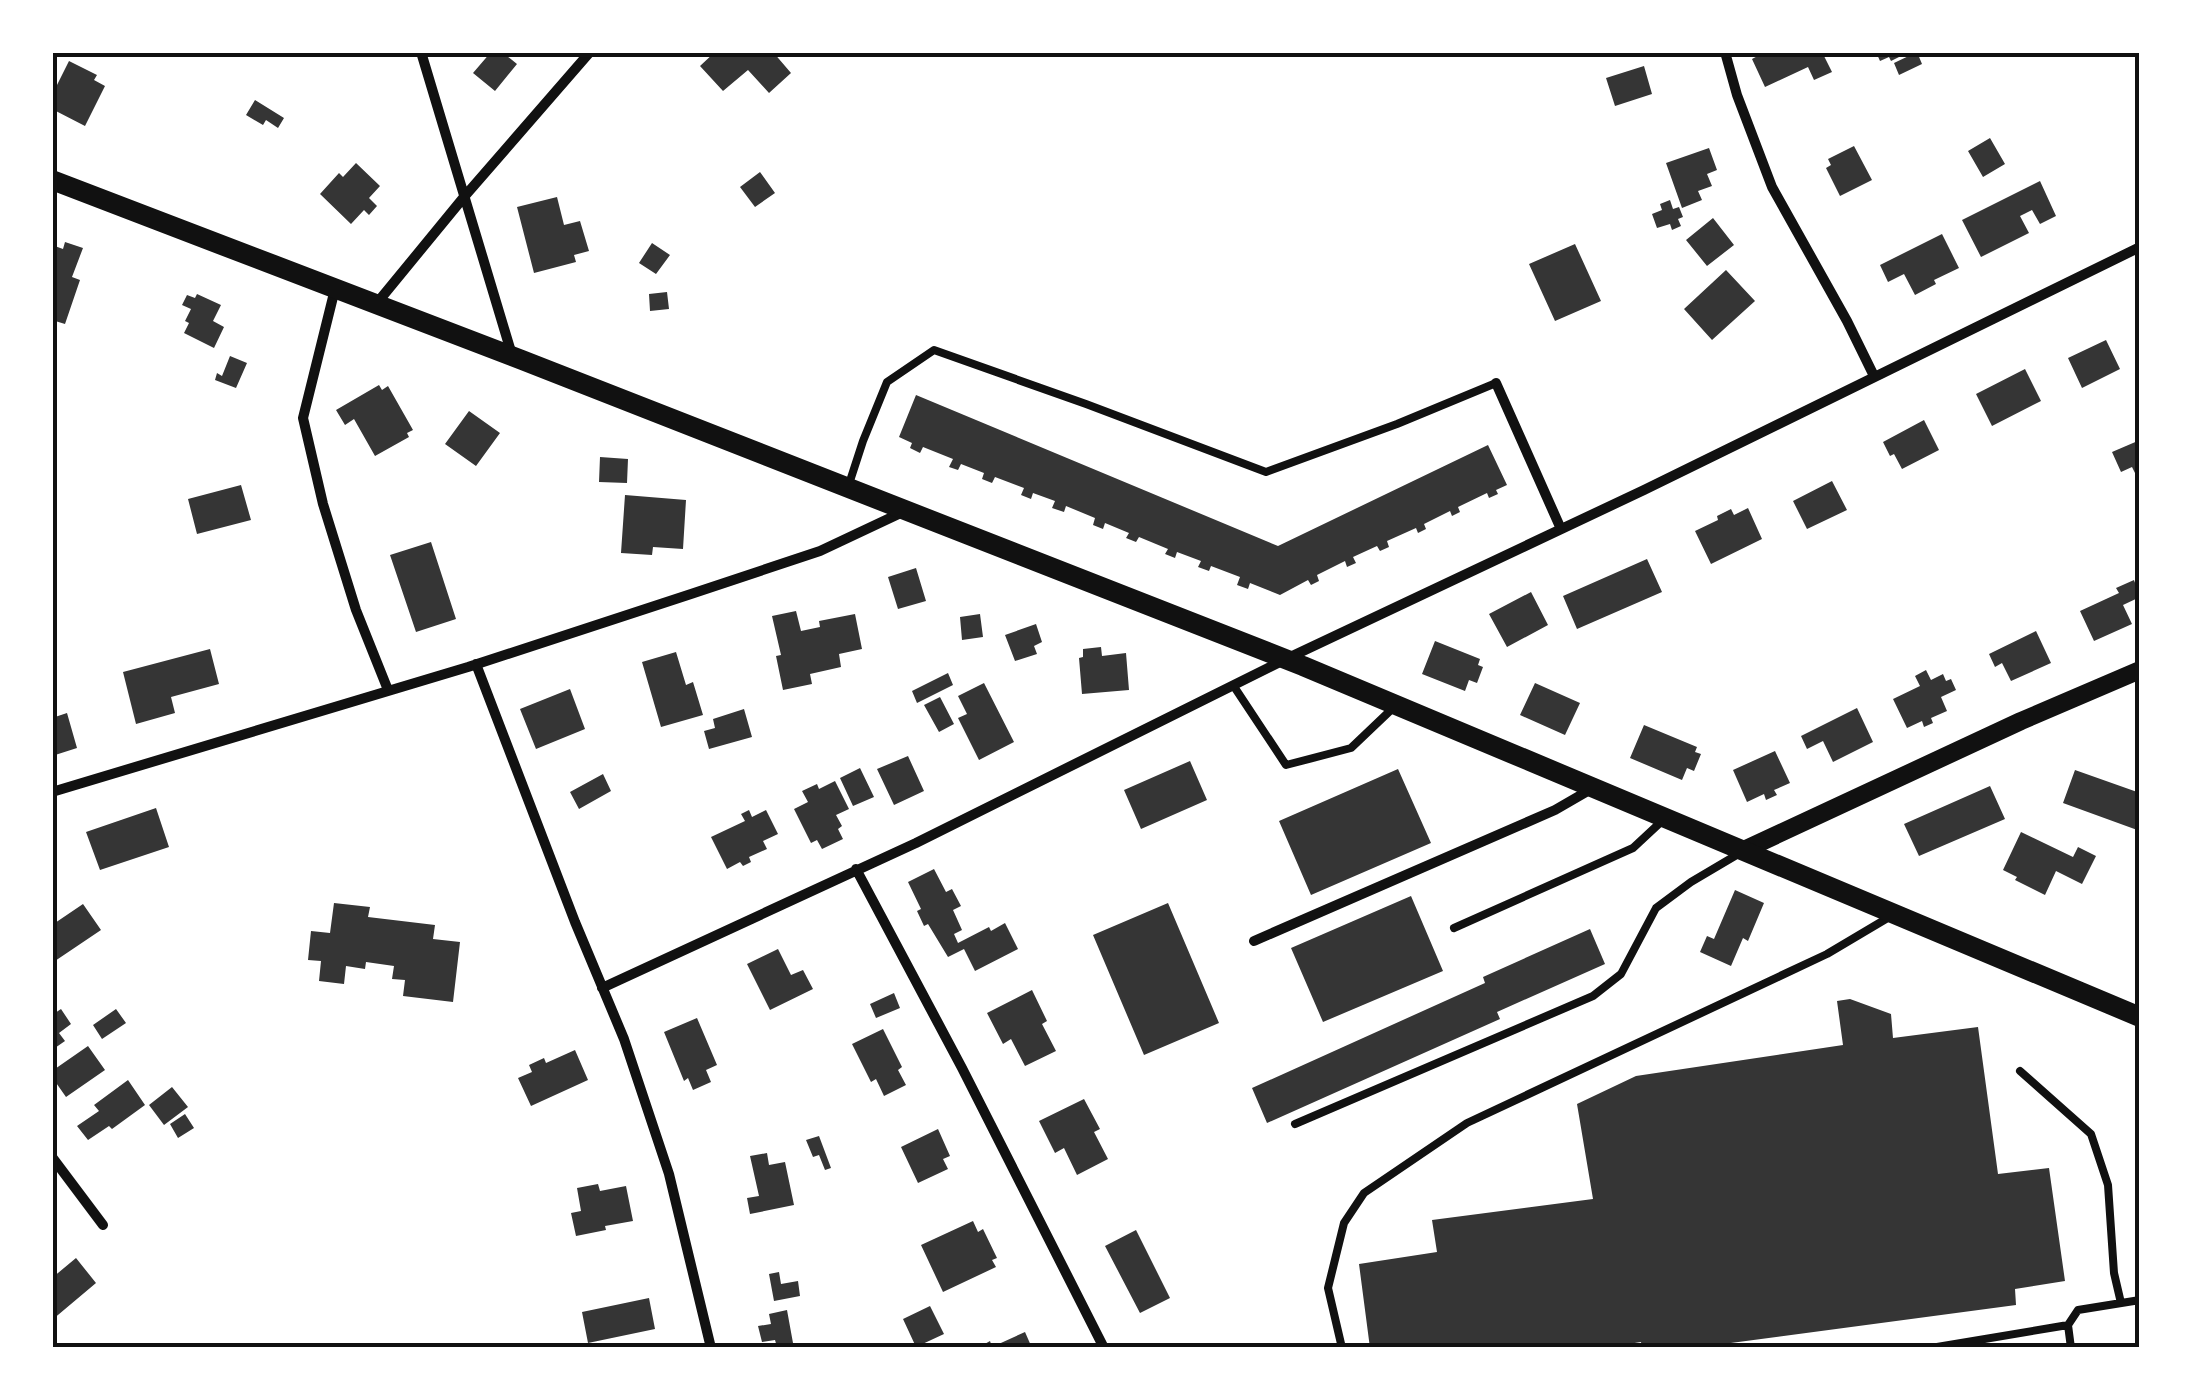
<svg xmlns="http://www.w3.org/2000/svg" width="2192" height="1400" font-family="'Archivo Narrow',sans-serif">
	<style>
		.building { fill: #353535 }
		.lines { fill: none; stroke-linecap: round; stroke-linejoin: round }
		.service { stroke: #111; stroke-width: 8 }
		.minor { stroke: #111; stroke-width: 10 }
		.tertiary { stroke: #111; stroke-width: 18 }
		.secondary { stroke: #111; stroke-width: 20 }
		.neatline { fill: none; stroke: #111; stroke-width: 4 }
	</style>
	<rect width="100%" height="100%" fill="#fff"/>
	<!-- building -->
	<path class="building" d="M491,52H510L507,56L517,64L495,91L473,73Z
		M715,52H753L756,56L760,52H773L791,73L769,93L748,70L723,91L700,66Z
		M1765,52H1822L1832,72L1814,80L1808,67L1765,87L1752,59Z
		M1876,52H1909L1891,61L1889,57L1880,61Z
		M1917,52L1922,64L1899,75L1894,63Z
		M69,61L97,75L94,80L105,86L85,126L52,109V95Z
		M1644,66L1652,94L1615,106L1606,78Z
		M255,100L284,118L278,128L266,120L263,125L246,115Z
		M1990,138L2005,164L1983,177L1968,151Z
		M1854,146L1872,180L1840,196L1826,168L1831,165L1828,159Z
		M1709,148L1717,170L1707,174L1712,186L1698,191L1702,200L1682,208L1666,163Z
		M356,163L380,186L369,198L377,206L369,215L364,210L351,224L320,194L339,173L343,177Z
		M760,172L775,193L755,207L740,187Z
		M2040,181L2056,216L2040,224L2032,210L2020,216L2029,233L1981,257L1962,220Z
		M557,197L564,225L580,221L589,251L574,255L576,262L534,273L517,207Z
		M1670,200L1673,209L1679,207L1683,217L1678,219L1681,226L1672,230L1670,224L1657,228L1652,214L1662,210L1660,204Z
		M1713,218L1734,245L1707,266L1686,240Z
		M1942,234L1959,268L1934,280L1936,284L1915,295L1904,274L1888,282L1880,265Z
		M65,242L83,248L72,277L80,280L65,324L52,320V245L63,249Z
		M652,243L670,255L656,274L639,263Z
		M1575,244L1601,301L1555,321L1529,264Z
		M1726,270L1755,301L1712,340L1684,309Z
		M667,292L669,309L650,311L649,294Z
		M197,294L221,305L213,321L224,327L214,348L184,333L189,323L185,321L191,309L182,305L187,295L195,298Z
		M2106,340L2120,369L2082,388L2068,358Z
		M230,356L247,363L236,388L215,380L217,373L222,376Z
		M2025,369L2041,401L1992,426L1976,394Z
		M379,385L382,390L388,386L413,430L407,433L409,437L375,456L354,419L345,425L336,410Z
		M916,395L1278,546L1488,445L1507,485L1496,490L1498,494L1489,498L1487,493L1458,507L1460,512L1452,516L1450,511L1424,524L1426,529L1418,533L1416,528L1387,541L1389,547L1380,551L1377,546L1353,557L1356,563L1347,567L1345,561L1317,575L1319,581L1311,585L1308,580L1280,595L1250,583L1248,589L1237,585L1240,577L1211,566L1209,571L1198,567L1201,561L1177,552L1175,558L1165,554L1168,549L1139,537L1136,542L1126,538L1129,533L1105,523L1103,529L1093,525L1095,518L1066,506L1064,512L1052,508L1055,501L1033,493L1031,499L1021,495L1024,488L995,477L992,483L982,479L984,473L961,464L958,470L949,467L953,459L923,447L920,453L910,448L912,443L899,437Z
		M469,411L500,433L476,466L445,444Z
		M1924,420L1939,450L1902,469L1894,454L1890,456L1883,442Z
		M2140,440V483L2132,467L2121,472L2112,452Z
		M600,457L628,459L627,483L599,482Z
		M1832,481L1847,510L1807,529L1793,501Z
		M241,485L251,520L197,534L188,499Z
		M625,495L686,500L683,549L653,547L652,555L621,553Z
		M1748,508L1762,539L1711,564L1695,531L1718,520L1717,516L1731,509L1734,515Z
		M431,542L456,619L416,632L390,555Z
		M1647,559L1662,592L1577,629L1563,596Z
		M916,568L926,601L898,609L888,577Z
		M2134,580L2140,597L2123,605L2132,624L2094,641L2080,611L2119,593L2116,588Z
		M1531,592L1548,625L1507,647L1489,614Z
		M796,611L801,631L820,627L819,621L855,614L862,649L839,654L841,667L810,674L812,684L783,690L776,656L781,655L772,616Z
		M980,614L983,637L962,640L960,617Z
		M1036,624L1042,642L1034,646L1037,654L1015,661L1005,635Z
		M2036,631L2051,663L2011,681L2002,663L1995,667L1989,654Z
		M1435,641L1480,659L1478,665L1483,667L1477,683L1469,680L1465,691L1422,674Z
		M1101,647L1102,656L1126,653L1129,690L1082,694L1079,658L1083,657V649Z
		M210,649L219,684L171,697L175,713L136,724L123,672Z
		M676,652L686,685L693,682L703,715L661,727L642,662Z
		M1926,670L1931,680L1943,674L1946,681L1951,679L1956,690L1941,697L1947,711L1931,718L1933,723L1924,727L1922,721L1907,728L1893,699L1920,686L1915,676Z
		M948,673L953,685L917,703L912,691Z
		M984,683L1014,742L979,760L958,718L967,714L958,696Z
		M1535,683L1580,703L1565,735L1520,715Z
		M570,689L585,729L536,749L520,709Z
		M940,697L954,724L939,732L924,705Z
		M1857,708L1873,742L1833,762L1823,741L1807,749L1801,736Z
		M744,709L752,737L709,749L704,731L715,728L713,719Z
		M67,713L77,748L52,756V718Z
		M1644,725L1697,747L1695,752L1701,754L1694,771L1687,768L1682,780L1630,758Z
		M1775,751L1790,783L1774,790L1777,795L1766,800L1764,794L1747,802L1733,770Z
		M908,756L924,791L894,805L877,769Z
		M1190,761L1207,800L1141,829L1124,790Z
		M860,768L874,797L853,806L840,778Z
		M1398,769L1431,843L1311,895L1279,821Z
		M2075,770L2140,793V831L2063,803Z
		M603,774L611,791L579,809L570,792Z
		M835,781L849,809L836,815L842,826L838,829L843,839L822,849L817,840L811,843L794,809L808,802L802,791L817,784L819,789Z
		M1990,786L2005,819L1919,856L1904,824Z
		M156,808L169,847L100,870L86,832Z
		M749,810L752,817L766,810L778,834L763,841L767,849L749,857L751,862L743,866L740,862L727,869L711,837L745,821L741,814Z
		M2021,832L2073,857L2078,847L2096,856L2082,884L2056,871L2045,895L2015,880L2017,877L2003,870Z
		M934,869L946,892L952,889L961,906L953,910L962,930L954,934L958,943L989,927L991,931L1005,923L1018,949L975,971L964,949L948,957L928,924L924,926L917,911L921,909L908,882Z
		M1735,890L1764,903L1748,941L1743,938L1731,966L1700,952L1707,936L1714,939Z
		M1411,896L1443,971L1323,1022L1291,948Z
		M334,903L370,907L368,917L435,925L433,939L460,942L453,1002L403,996L405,980L392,979L394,966L366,962L365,969L346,966L344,984L319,981L321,961L308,960L311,931L330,933Z
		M1168,903L1219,1023L1144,1055L1093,935Z
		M83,904L101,930L52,963V925Z
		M1590,929L1605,964L1497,1012L1500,1019L1267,1123L1252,1088L1485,983L1483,977Z
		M778,949L791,975L803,970L813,989L770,1010L747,964Z
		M1032,990L1047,1021L1042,1024L1056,1051L1025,1066L1011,1039L1003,1044L987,1013Z
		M894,993L900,1008L876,1018L870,1004Z
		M1850,999L1891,1014L1893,1038L1978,1027L1998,1174L2049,1168L2065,1281L2015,1289L2016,1305L1693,1348H1642L1641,1342L1603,1348H1370L1359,1264L1437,1252L1432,1220L1593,1199L1577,1104L1636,1076L1843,1045L1837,1001Z
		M52,1009L55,1013L61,1009L71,1024L59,1033L65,1041L52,1050Z
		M116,1009L126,1023L102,1039L93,1025Z
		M697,1018L717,1065L706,1070L711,1082L693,1090L688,1078L684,1081L664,1032Z
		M883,1029L902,1067L898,1070L906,1085L884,1096L876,1079L871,1082L852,1044Z
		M88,1046L105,1070L66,1097L52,1077V1071Z
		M575,1050L588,1080L531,1106L518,1078L532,1072L529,1065L544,1058L546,1063Z
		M128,1080L145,1105L112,1129L109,1126L88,1140L77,1126L99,1111L94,1105Z
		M172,1087L188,1107L164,1125L149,1105Z
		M1084,1099L1100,1129L1094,1132L1108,1159L1077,1175L1064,1148L1055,1153L1039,1121Z
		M185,1114L194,1128L178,1138L170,1124Z
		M938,1129L950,1156L943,1159L948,1169L918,1183L901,1147Z
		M819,1136L831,1168L825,1170L819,1155L813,1157L806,1140Z
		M767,1153L769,1165L785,1162L794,1205L750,1214L747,1198L759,1196L750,1156Z
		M598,1184L600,1191L626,1186L633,1221L605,1226L606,1230L576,1236L571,1213L581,1211L577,1188Z
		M973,1221L978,1232L983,1229L997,1258L992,1260L996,1267L943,1292L921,1245Z
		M1136,1230L1170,1298L1140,1313L1105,1246Z
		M76,1258L96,1283L52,1320V1278Z
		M779,1272L781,1284L798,1281L800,1296L774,1301L769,1274Z
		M649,1298L655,1329L588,1343L582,1312Z
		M930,1306L944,1334L916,1347L903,1319Z
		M787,1310L793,1343L777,1347L775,1340L762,1342L758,1326L771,1324L769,1314Z
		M1025,1332L1032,1348H985L983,1345L990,1341L992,1347Z"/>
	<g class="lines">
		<!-- service -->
		<path class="service" d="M849,484L863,441L887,382L934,350L1086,404L1266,472L1397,424L1496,383
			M1233,685L1286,765L1351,748L1393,708
			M1454,928L1633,848L1662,821
			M2020,1071L2091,1134L2108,1185L2114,1273L2121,1303
			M1295,1124L1593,996L1621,974L1656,908L1691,882L1740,853
			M1342,1348L1328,1288L1344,1223L1364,1193L1467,1123L1827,954L1891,916
			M1931,1348L2068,1325
			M2071,1348L2068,1325L2078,1310L2140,1300"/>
		<!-- minor -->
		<path class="minor" d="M421,52L512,355
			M1725,52L1737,95L1772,187L1847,321L1874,376
			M335,289L303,418L323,504L356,610L388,690
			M377,303L464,197L590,52
			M1496,383L1561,529
			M476,664L575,922L624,1039L669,1174L711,1348
			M52,792L468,667L691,594L820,551L905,511
			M856,869L962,1068L1104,1348
			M1254,941L1555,810L1593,788
			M602,988L916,843L1286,659L1644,490L2140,247
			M52,1157L103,1225"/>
		<!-- tertiary -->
		<path class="tertiary" d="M1744,850L2021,721L2140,670"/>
		<!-- secondary -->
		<path class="secondary" d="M52,180L522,360L1303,666L2140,1017"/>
	</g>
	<!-- border -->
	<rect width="2192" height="1400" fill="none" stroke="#ffffff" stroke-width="110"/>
	<rect x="55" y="55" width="2082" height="1290" class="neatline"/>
</svg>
